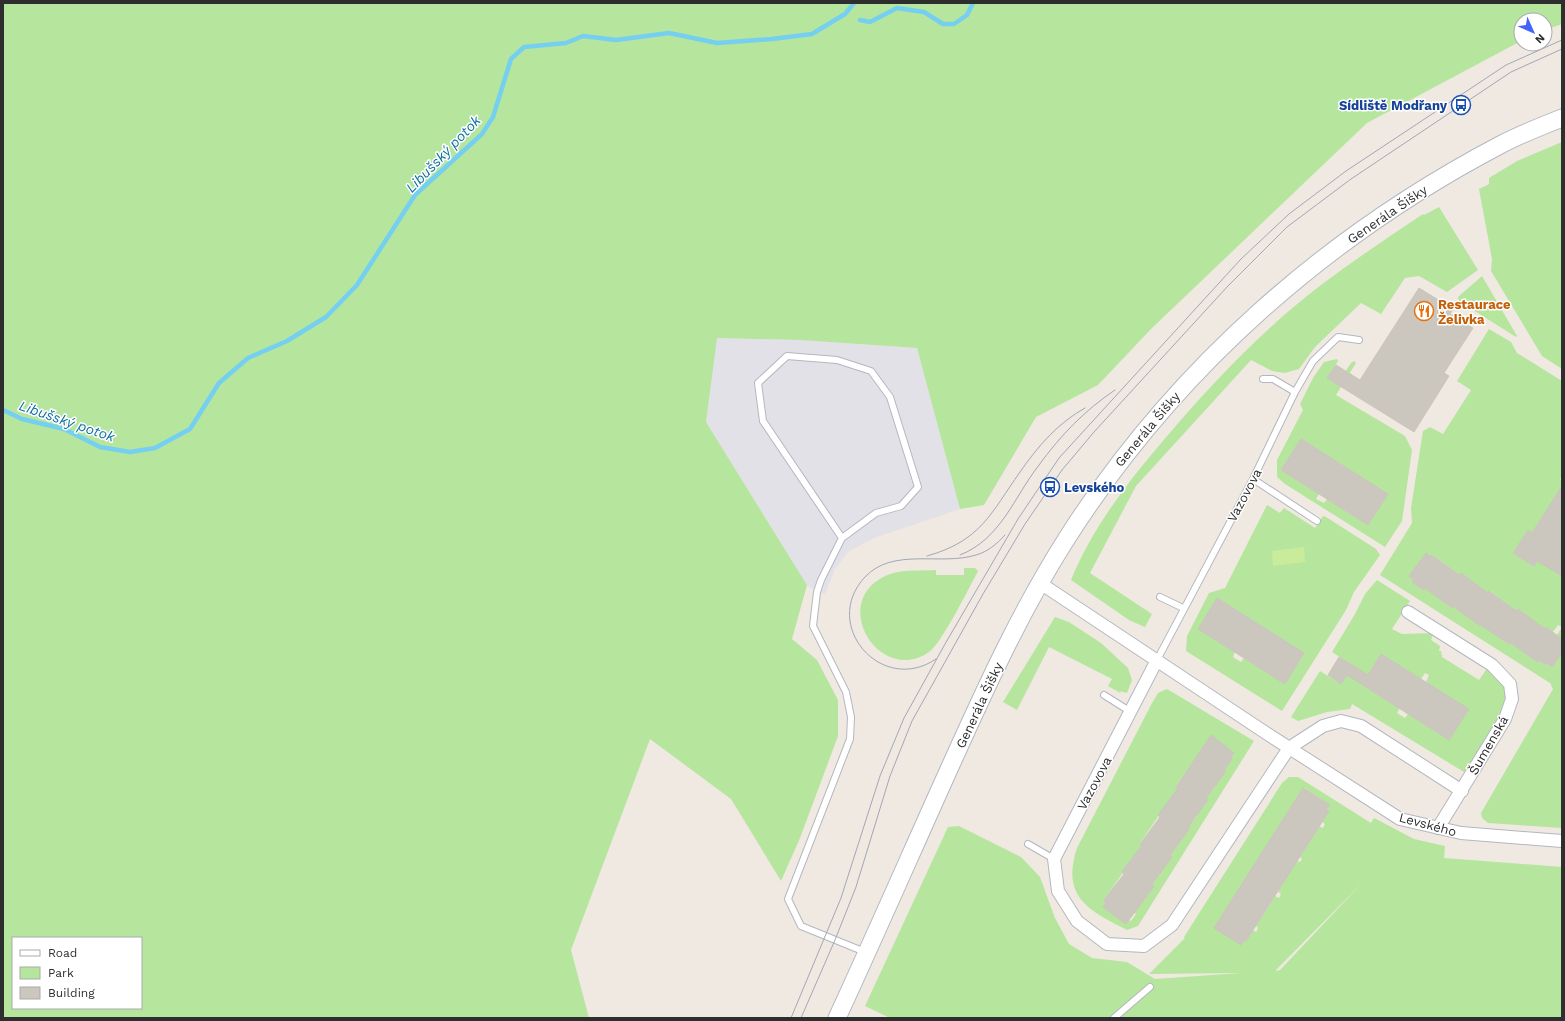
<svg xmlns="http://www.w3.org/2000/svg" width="1565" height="1021" font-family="'Work Sans',sans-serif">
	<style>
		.industrial { fill: #e3e1e8 }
		.green { fill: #b6e59e; fill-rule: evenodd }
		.pitch { fill: #c9ec9a }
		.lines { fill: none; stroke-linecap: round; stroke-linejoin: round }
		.stream { stroke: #75cff0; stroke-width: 4.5 }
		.building { fill: #cbc7bf; stroke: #cbc5ba }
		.service-casing { stroke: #b4b7c1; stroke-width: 8 }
		.minor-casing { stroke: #b4b7c1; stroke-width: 14 }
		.secondary-casing { stroke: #b4b7c1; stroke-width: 19 }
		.service { stroke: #fff; stroke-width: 6 }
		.minor { stroke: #fff; stroke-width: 12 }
		.secondary { stroke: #fff; stroke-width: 17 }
		.tram { stroke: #a3a6b8; stroke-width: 1 }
		.labels { text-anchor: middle; stroke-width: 3; stroke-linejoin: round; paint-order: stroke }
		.transit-label { font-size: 13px; font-weight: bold; fill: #164399; stroke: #fff; text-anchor: end }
		.street-label { font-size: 13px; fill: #2e2e2e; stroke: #fff }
		.food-label { font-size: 13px; font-weight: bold; fill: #c56008; stroke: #fff; text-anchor: start }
		.water-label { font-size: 14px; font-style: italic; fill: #0d6fa3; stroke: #fff }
	</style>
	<rect width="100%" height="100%" fill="#efe9e1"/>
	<!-- industrial -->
	<path class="industrial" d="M716,338L800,340L917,348L960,509L874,538L848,552L835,569L825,594L817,592L807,585L706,422Z"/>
	<!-- green -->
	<path class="green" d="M3,3H1562V24L1545,30V20H1521V41L1367,123L1151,329L1098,385L1036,417L984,505L960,509L917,348L800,340L717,338L706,422L807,585L792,639L817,660L838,700V736L800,838L781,881L731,799L650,739L571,950L589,1018H3ZM13,938H141V1008H13Z
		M1562,142V369L1542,356L1491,271L1492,259L1479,189L1489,184V178L1517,161Z
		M1439,207L1478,270L1447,292L1419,276L1405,278L1381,314L1361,303L1315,347L1299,369L1285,373L1272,371L1251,360L1136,486L1090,573L1152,614L1145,627L1129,620L1071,580C1092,529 1126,484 1162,442C1210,385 1262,330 1321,285C1354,260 1389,237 1423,214L1424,215Z
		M1482,276L1517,336L1516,337L1459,301L1458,297Z
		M1489,329L1511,342L1517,353L1562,381V476L1560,479L1562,481V486L1532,533L1528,530L1513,553L1534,566L1541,555L1553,571L1562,576V639L1557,635L1562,627L1558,625L1553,632L1546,627L1545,629L1518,609L1516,611L1490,591L1488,593L1461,573L1459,575L1433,555L1431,557L1426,554L1409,576L1414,580L1412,582L1423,590L1425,588L1432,593L1433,591L1442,598L1441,600L1451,608L1453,606L1460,611L1462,609L1480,626L1482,624L1508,644L1510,642L1517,647L1519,645L1526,654L1537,662L1539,660L1545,665L1547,663L1552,667L1562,653V828L1488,823L1482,818L1481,813L1553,689L1550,683L1380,575L1412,523L1411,508L1423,431L1430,427L1443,434L1471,390L1457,381Z
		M1337,359L1338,361L1327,378L1337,384L1351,363L1354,361L1356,363L1336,395L1405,436L1412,450L1402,521L1385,547L1285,484L1277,477V460L1303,410L1300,404L1313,378L1324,362ZM1301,439L1388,494L1368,525L1327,499L1324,503L1316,499L1319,494L1281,470Z
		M1267,505L1280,513L1284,508L1315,528L1323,516L1326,517L1376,549L1380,555L1354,592L1346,610L1282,711L1186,651L1187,636L1209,593L1225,588ZM1217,598L1304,653L1285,684L1244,658L1241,662L1233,657L1235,652L1198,629Z
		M964,568H975L978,571L976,575C968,590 941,644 929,652C878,687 826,598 890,574C904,569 922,571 936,570V575H964Z
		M1377,580L1410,601L1392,629L1402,634L1434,633L1431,640L1440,646L1439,651H1441L1442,657L1479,680L1488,667C1495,674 1504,681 1506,691C1508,707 1476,761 1464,772L1352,704L1350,709L1327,712L1298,721L1291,717L1320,671L1341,684L1352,665L1332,652L1355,614L1365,594ZM1381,654L1421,679L1425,673L1429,675L1426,682L1469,709L1449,740L1408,714L1405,718L1397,713L1400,708L1362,685Z
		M1055,617L1069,622L1101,643L1128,668L1132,680L1127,693L1119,691L1122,694L1108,686L1112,679L1049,647L1017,710L1003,702Z
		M1167,689L1254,741L1138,926L1127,930C1088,910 1061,897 1077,848L1151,705L1158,693ZM1211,736L1234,753L1231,757L1232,759L1224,770L1226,772L1213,786L1215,787L1206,798L1208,800L1203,807L1201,805L1195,814L1197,816L1188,827L1190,829L1176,843L1178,844L1170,855L1172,857L1167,864L1165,862L1158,871L1160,873L1152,884L1154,886L1134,913L1136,914L1131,921L1129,920L1126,924L1103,907L1106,902L1104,900L1142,845L1140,843L1178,788L1176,786Z
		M1289,777H1298L1371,823L1374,818L1414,839L1445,846L1444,858L1562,867V1018H890L865,1006L948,827L959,826L1021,857L1040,877L1055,918L1069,944L1092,958L1127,962L1155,979L1241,973L1149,974L1185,938L1184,937L1282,783ZM1304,788L1330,805L1326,810L1329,811L1322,822L1325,824L1323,828L1319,826L1300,857L1302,859L1300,862L1297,861L1282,880L1284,881L1278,892L1281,894L1279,898L1275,896L1256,926L1258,928L1256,932L1253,930L1246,941L1244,940L1237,893ZM1363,882L1280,970L1276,971V970Z"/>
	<!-- pitch -->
	<path class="pitch" d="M1304,547L1305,562L1273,566L1272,551Z"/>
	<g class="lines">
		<!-- stream -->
		<path class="stream" d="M860,20L870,22L897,8L924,12L943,24H954L967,15L973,3
			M3,410L22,419L64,429L100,447L130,452L155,448L190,429L219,383L248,358L287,341L326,317L357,285L415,195L482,134L493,117L511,59L524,47L566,43L583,36L616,40L669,33L717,43L772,39L812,34L845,14L854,3"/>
	</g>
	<!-- building -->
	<path class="building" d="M1419,288L1453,309L1450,314L1473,328L1444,373L1449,376L1414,432L1327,378L1336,365L1360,380Z
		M1301,439L1388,494L1368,525L1281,470Z
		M1562,486V576L1537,561L1534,566L1513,553L1528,530L1532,533Z
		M1426,553L1431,557L1432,555L1459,575L1461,573L1488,593L1489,591L1516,611L1518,609L1545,629L1546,627L1562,639V653L1552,667L1547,663L1546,665L1539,660L1537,662L1510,642L1509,644L1481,625L1480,626L1453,606L1452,608L1425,588L1423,590L1412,582L1414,580L1409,576Z
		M1217,598L1304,653L1285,684L1198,629Z
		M1381,654L1469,709L1449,740L1347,675L1341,684L1328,675L1339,657L1368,675Z
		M1211,735L1234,753L1231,757L1232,759L1224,770L1226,771L1206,798L1208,800L1188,827L1190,828L1170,855L1172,857L1152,884L1154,886L1126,924L1103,907L1106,902L1104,900L1124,874L1122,872L1142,845L1140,844L1160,817L1158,815L1178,788L1176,787Z
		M1303,788L1330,805L1326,810L1329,811L1246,941L1244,940L1241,945L1214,928Z"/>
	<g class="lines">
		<defs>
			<path id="service" d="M1295,392L1313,361L1338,337L1359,340
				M1253,479L1317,521
				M842,538L763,421L758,383L787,356L837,360L871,371L890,397L918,487L901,506L876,513L842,538L821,580L817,592L813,626L846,692L851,717L850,739L788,899L801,926L865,952
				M1160,597L1183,608
				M1157,660L1253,479L1295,392L1273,379H1263
				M1104,695L1131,712
				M1028,844L1054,859
				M1114,1018L1150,987"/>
			<path id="minor" d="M1040,583L1266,733L1400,819L1461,833L1562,841
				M1408,612L1492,665L1510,684L1512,699L1505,719L1438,828
				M1157,660L1054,859L1058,891L1077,921L1107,944L1144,946L1172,925L1289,748L1323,726L1341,721L1361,726L1462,791"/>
			<path id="secondary" d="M837,1018C874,938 909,858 945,778C982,696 1019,613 1067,538C1174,370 1326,236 1502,144C1521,134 1542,126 1562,118"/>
		</defs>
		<!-- service casing -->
		<use href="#service" class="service-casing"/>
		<!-- minor casing -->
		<use href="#minor" class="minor-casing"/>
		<!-- secondary casing -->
		<use href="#secondary" class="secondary-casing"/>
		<!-- service -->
		<use href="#service" class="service"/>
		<!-- minor -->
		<use href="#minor" class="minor"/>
		<!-- secondary -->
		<use href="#secondary" class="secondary"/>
		<!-- tram -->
		<path class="tram" d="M960,555C1001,539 1014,497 1039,465C1060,436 1085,410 1115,390
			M927,556C981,541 991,513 1020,472C1038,446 1058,423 1085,408
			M936,659C882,696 820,625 865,577C893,547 940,566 976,555C987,552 997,544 1005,535
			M791,1018L841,898L880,776L904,718L945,644L1018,519L1059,458L1241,259L1289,214L1346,171L1506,65L1562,40
			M801,1018L835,940L856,887L890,776L912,721L983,594L1025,524L1062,470L1094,432L1227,287L1287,227L1351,179L1511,72L1562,49"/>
	</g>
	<!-- icons -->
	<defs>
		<symbol id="bus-ring" viewBox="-11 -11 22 22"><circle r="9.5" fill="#fff" stroke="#1a4fb4" stroke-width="1.5"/><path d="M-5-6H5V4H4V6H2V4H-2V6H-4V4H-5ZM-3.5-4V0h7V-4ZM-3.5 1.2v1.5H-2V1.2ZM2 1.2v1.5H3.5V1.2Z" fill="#1a4fb4"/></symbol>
		<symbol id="restaurant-ring" viewBox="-11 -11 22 22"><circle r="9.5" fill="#fff" stroke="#e8710a" stroke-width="1.5"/><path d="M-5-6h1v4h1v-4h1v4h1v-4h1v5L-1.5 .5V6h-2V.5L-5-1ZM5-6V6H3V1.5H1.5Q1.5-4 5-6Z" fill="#e8710a"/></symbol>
	</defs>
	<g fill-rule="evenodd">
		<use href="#bus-ring" x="1450" y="94" width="22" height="22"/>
		<use href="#restaurant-ring" x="1413" y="300" width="22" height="22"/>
		<use href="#bus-ring" x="1039" y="476" width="22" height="22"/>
	</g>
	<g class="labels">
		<!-- transit labels -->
		<g class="transit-label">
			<text x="1447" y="110">Sídliště Modřany</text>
			<text x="1064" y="492" text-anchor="start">Levského</text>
		</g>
		<!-- street labels -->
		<g class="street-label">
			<text transform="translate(1387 214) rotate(-34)" y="5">Generála Šišky</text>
			<text transform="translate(1147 429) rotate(-50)" y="5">Generála Šišky</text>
			<text transform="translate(1244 495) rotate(-62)" y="5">Vazovova</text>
			<text transform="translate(979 705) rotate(-65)" y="5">Generála Šišky</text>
			<text transform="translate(1488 745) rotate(-60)" y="5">Šumenská</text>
			<text transform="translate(1094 783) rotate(-62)" y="5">Vazovova</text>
			<text transform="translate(1428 824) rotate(15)" y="5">Levského</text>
		</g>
		<!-- food labels -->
		<g class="food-label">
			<text x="1438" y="309">Restaurace<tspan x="1438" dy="15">Želivka</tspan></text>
		</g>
		<!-- water labels -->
		<g class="water-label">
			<text transform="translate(443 154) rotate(-46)" y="5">Libušský potok</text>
			<text transform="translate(67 421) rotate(19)" y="5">Libušský potok</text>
		</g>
	</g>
	<!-- border -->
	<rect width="1565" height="1021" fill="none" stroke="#2e2e2e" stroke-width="8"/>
	<!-- legend -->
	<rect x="12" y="937" width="130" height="72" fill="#ffffff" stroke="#ababab"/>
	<rect x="20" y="950" width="20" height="6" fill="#ffffff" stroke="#ababab"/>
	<text x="48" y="957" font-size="12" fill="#2e2e2e">Road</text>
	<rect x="20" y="967" width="20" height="12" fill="#b6e59e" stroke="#ababab"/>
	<text x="48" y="977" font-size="12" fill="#2e2e2e">Park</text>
	<rect x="20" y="987" width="20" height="12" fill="#cbc7bf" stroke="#ababab"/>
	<text x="48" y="997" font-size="12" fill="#2e2e2e">Building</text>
	<!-- north arrow -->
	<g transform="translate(1533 32) rotate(135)"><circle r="19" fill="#ffffff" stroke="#ababab"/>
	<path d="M0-3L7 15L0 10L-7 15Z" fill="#4264fb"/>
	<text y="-6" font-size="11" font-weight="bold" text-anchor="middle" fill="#2e2e2e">N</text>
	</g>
</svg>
